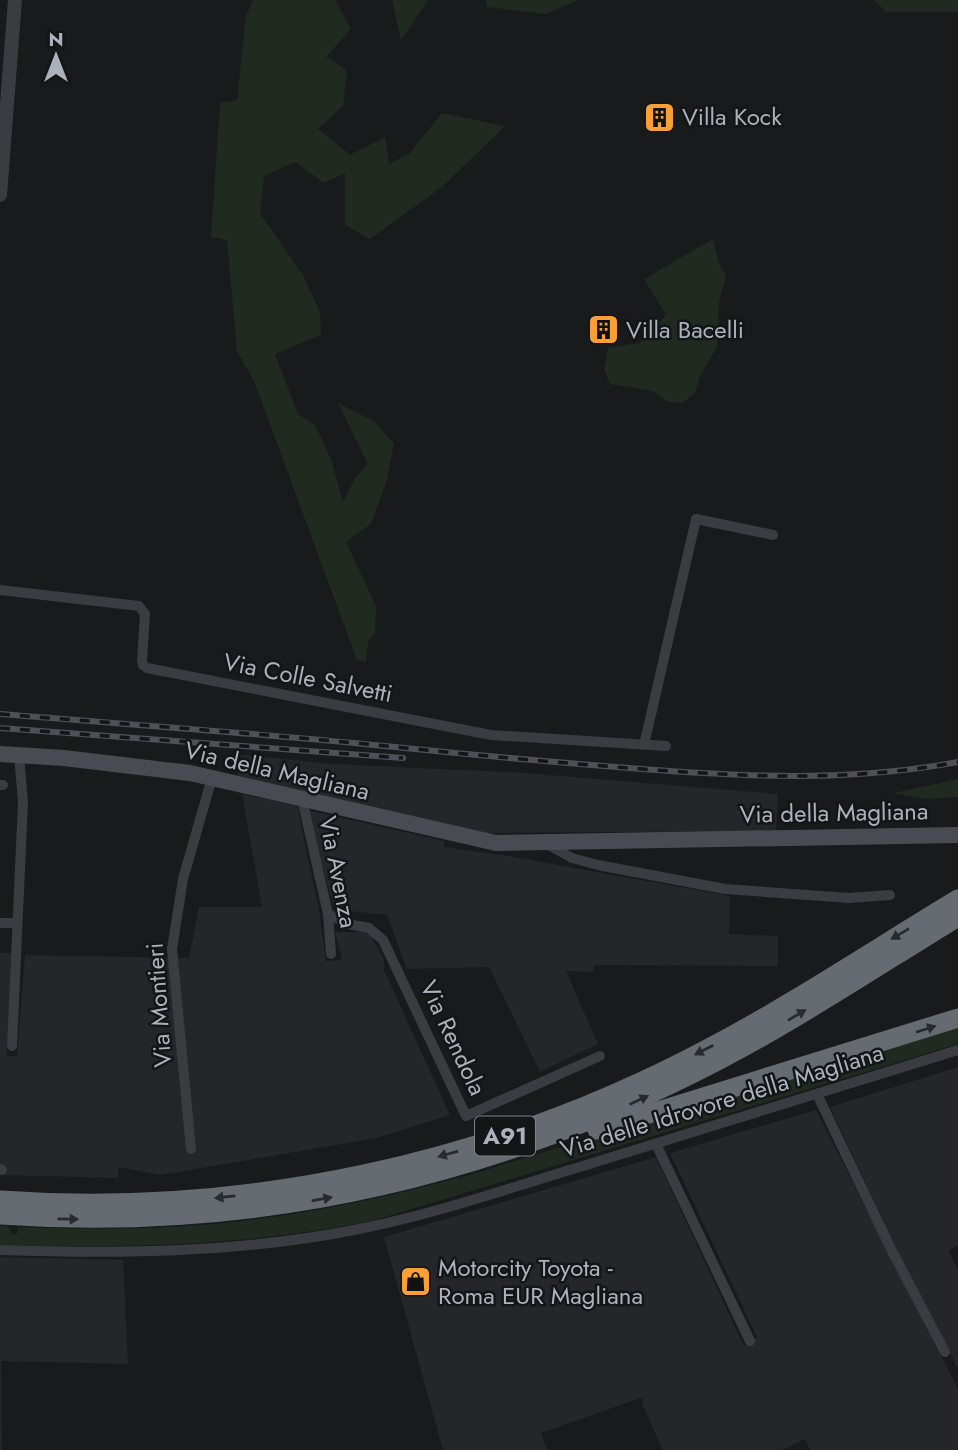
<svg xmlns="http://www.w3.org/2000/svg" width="958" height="1450" font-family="Jost,sans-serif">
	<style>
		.built { fill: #252629 }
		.green { fill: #212a21 }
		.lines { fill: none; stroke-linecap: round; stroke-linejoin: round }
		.minor { stroke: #3a3c41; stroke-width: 10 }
		.tertiary { stroke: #3a3c41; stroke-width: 14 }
		.secondary { stroke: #484b51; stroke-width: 16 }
		.motorway { stroke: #666b72; stroke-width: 19 }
		.rail-casing { stroke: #4d5056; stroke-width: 6 }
		.rail { stroke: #141517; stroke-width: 3.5; stroke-dasharray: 10; stroke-linecap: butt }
		.oneway { fill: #282a2e }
		.labels { text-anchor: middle; stroke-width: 5; stroke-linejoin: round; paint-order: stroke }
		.shield { fill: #141517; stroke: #7e838a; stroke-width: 2 }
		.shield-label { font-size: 23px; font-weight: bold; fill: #acb2bc }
		.poi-label { font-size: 24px; fill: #acb2bc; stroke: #141517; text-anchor: start }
		.street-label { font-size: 24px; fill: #acb2bc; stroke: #141517 }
	</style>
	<rect width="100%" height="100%" fill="#191a1c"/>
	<!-- built -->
	<path class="built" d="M234,754L332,764L525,773L778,794L776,831L481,833L238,776Z
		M242,794L297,806L319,910L326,961L342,960L335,932H369L384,960V970L450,1115L377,1138L160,1175L118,1167V1178L0,1175V953H11L7,1056H17L25,955L189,958L199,907H262Z
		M307,810L444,841V847L508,856L730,896L729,934L778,936V966L594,965L593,972L566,971L598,1044L540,1072L489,967L407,969L387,915L340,910L333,905Z
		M958,1067V1245L948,1251L958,1270V1369L898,1252L830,1107Z
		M816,1110L958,1389V1450H810L805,1439L782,1450H663L642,1404L643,1397L541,1433L547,1450H443L384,1237L656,1157L744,1346L757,1337L670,1153Z
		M0,1257L123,1260L128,1364L1,1361L2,1450H0Z"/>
	<!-- green -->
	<path class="green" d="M253,0H335L351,29L326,57L347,70L343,106L318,129L350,155L385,137L389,164L409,154L442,113L505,126L442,187L370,239L345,225V173L324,183L295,162L264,176L260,213L303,275L320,312L321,335L275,354L298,414L315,425L331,459L343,502L355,478L368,464L338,403L375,422L394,444L386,483L371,524L346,542L376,606L375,633L368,642L366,662L357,660L254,381L237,352L227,240L211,237L220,103L237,100L246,16Z
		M392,0H428L401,40Z
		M486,0H578L546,14L487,7Z
		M874,0H958V12H886Z
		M713,239L719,264L726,276L719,303L717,347L700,376L695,393L683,403L668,402L653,391L610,384L604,369L608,348L640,343L666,315L644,279Z
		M958,779V797L925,799L893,793Z
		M958,1024V1044L375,1220C251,1246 126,1248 0,1245V1226H8L12,1234H17L18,1227C99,1230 179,1230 258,1219C331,1210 402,1193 473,1174Z"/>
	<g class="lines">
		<!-- minor -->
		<path class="minor" d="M0,590L139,606L145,614L142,661L143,665L147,668L491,735L666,746
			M644,745L696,519L773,535
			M0,785H3
			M302,799L328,914L331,954
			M545,843L572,858L598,865L725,889L849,898L890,895
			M328,914L348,924L369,928L383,940L466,1116L600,1056
			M0,923H16
			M12,1046L23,802L19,755
			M817,1094L891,1249L945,1352
			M656,1144L750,1341
			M191,1149L172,949L183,879L212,778
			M0,1169L2,1170
			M0,1250C119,1254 241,1253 359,1229C435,1214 509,1188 583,1166C708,1128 833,1089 958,1050"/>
		<!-- tertiary -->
		<path class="tertiary" d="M0,195L15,0"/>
		<!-- secondary -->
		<path class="secondary" d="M0,754L64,758L190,773L496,843L958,835"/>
		<!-- motorway -->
		<path class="motorway" d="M597,1130L958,1018
			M0,1200C246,1217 491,1164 709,1048C794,1003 875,949 958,899
			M0,1215C244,1232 476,1182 694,1073C785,1028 871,970 958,917"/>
		<defs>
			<path id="rail" d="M0,714C135,725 271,734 405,748C484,756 563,763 642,769C750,777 851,782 958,762
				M0,728L403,758"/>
		</defs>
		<!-- rail casing -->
		<use href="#rail" class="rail-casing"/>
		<!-- rail -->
		<use href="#rail" class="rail"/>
	</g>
	<!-- one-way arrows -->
	<defs><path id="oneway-solid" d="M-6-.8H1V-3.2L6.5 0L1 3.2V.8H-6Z" transform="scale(1.75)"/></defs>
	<g class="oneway">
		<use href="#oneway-solid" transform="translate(900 934) rotate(149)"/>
		<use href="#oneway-solid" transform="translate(797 1015) rotate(-31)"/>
		<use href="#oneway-solid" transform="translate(926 1029) rotate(-18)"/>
		<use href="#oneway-solid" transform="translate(704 1050) rotate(153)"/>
		<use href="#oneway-solid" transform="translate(639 1100) rotate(-25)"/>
		<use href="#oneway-solid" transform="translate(448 1154) rotate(164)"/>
		<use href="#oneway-solid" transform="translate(225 1197) rotate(174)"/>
		<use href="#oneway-solid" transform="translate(322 1199) rotate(-10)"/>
		<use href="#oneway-solid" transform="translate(68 1219) rotate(1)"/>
	</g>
	<!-- icons -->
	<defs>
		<symbol id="building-square" viewBox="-11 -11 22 22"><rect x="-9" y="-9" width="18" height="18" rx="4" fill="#f8a036" stroke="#141517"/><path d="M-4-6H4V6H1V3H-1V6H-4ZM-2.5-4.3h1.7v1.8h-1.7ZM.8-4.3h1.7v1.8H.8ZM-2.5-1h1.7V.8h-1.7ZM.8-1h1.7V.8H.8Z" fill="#111"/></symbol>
		<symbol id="shop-square" viewBox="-11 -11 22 22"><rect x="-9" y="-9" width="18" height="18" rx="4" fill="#f8a036" stroke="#141517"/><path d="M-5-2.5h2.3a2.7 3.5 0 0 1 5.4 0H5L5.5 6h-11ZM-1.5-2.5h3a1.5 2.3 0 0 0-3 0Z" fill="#111"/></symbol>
	</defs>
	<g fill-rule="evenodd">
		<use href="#building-square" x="642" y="100" width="35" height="35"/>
		<use href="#building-square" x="586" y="312" width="35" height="35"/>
		<use href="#shop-square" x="398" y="1264" width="35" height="35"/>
	</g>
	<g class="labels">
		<!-- shield labels -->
		<rect class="shield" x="475" y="1116.5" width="60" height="39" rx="5"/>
		<g class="shield-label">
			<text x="505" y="1144">A91</text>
		</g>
		<!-- poi labels -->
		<g class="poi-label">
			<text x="682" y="125">Villa Kock</text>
			<text x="626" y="338">Villa Bacelli</text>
			<text x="438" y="1276">Motorcity Toyota -<tspan x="438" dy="28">Roma EUR Magliana</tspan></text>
		</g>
		<!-- street labels -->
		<g class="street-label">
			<text transform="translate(308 678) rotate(11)" y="8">Via Colle Salvetti</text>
			<text transform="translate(277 771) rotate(13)" y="8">Via della Magliana</text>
			<text transform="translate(834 813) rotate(-1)" y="8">Via della Magliana</text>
			<text transform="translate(338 872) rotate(79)" y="8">Via Avenza</text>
			<text transform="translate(159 1005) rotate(-94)" y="8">Via Montieri</text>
			<text transform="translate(453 1038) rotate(65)" y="8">Via Rendola</text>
			<text transform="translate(722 1101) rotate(-17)" y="8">Via delle Idrovore della Magliana</text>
		</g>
	</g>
	<!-- north arrow -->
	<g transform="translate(56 56)" stroke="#141517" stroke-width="5" paint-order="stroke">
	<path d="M0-5L12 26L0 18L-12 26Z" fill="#acb2bc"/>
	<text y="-10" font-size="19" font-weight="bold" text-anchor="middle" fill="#acb2bc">N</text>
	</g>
</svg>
